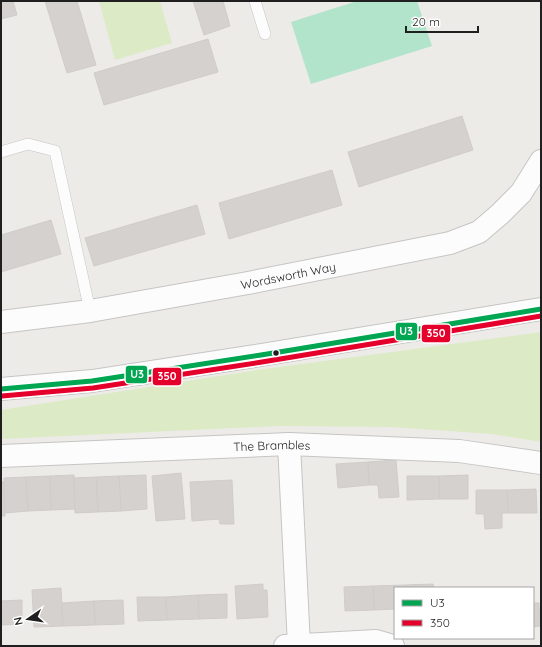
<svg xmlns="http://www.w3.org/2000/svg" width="542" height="647" font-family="Quicksand,sans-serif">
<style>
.grass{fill:#dceac6}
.pitch{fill:#b2e4cc}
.building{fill:#d4d1ce;stroke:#d0ccc9}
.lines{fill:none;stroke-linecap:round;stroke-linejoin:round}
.service-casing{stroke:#c6c5c4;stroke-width:12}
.minor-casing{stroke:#c6c5c4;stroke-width:24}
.tertiary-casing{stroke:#c6c5c4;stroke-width:24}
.service{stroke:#fcfcfc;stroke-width:11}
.minor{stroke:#fcfcfc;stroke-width:22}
.tertiary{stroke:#fcfcfc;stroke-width:22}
.bus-1-casing{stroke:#fff;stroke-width:8}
.bus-2-casing{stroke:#fff;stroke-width:8}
.bus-1{stroke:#00a651;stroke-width:5}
.bus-2{stroke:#e4002b;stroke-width:5}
.bus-dot{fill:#1f1f1f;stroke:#fff;stroke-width:1.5}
.labels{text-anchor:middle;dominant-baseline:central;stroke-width:3;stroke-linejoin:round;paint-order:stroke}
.street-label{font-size:12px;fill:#1f1f1f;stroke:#fff}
.line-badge{stroke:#fff;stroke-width:1.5}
.badge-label{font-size:11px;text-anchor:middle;font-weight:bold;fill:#fff}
</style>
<rect width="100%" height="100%" fill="#edebe8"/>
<g class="grass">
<polygon points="99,1 160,1 172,43 115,60"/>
<polygon points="541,332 541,442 492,434 390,427 280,426 1,439 1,410 257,370"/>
</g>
<polygon class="pitch" points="357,1 417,1 432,46 311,84 291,22"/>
<g class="building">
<polygon points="1,1 13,1 17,15 1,19"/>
<polygon points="45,1 77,1 96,65 67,73"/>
<polygon points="193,1 223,1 230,26 204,35"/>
<polygon points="208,39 218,72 104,105 94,73"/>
<polygon points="462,116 473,150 359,187 348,152"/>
<polygon points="332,170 342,205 229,239 219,203"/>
<polygon points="197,205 205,234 94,266 85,238"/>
<polygon points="51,220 61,254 1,272 1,235"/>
<polygon points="396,460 399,497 379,498 378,485 369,485 368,462"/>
<polygon points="368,462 369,485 338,488 336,464"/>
<polygon points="181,473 185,519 156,521 152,476"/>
<polygon points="74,475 75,509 51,510 50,476"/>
<polygon points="146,475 147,509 121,511 119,476"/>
<polygon points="468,475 468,499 439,499 439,476"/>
<polygon points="50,476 51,510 28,511 26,477"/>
<polygon points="119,476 121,511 98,512 96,477"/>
<polygon points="407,476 439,476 439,499 407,500"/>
<polygon points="26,477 28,511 4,513 4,478"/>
<polygon points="96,477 98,512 75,513 74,478"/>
<polygon points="232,480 234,524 220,524 219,519 192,521 190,482"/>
<polygon points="1,482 4,482 5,516 1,516"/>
<polygon points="536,489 537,513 508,513 507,490"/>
<polygon points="476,490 507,490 508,513 502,513 502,528 485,529 484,514 476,514"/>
<polygon points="263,584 263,590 267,590 268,617 237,619 235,586"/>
<polygon points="433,584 434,588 405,588 405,585"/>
<polygon points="405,585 405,588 395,588 395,609 374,610 373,586"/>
<polygon points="373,586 374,610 345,611 344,587"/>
<polygon points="61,588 63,626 34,627 32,590"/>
<polygon points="227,594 227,618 199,619 198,595"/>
<polygon points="198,595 199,619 167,620 166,597"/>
<polygon points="137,597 166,597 167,620 138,621"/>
<polygon points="22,600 22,624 1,625 1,601"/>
<polygon points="123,600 124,624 95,625 94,601"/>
<polygon points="94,601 95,625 63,626 62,603"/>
<polygon points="533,603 539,603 540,626 533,627"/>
</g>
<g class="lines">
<g class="service-casing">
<g id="service">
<polyline points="255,1 265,34"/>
<polyline points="1,152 28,144 55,151 90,311"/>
</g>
</g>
<g class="minor-casing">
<g id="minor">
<path id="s1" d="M1 322 90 311 248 283 450 243 479 232 500 214 521 193 541 161"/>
<polyline points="289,444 299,645"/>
<path id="s2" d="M1 456 289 444 459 451 541 463"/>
<polyline points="285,646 376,641 393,646"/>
</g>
</g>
<g class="tertiary-casing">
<polyline id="tertiary" points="1,389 92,381 261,355 541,309"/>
</g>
<use href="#service" class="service"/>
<use href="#minor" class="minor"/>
<use href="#tertiary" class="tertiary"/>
<g class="bus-1-casing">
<polyline id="bus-1" points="1,389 92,381 261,355 541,309"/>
</g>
<g class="bus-2-casing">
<polyline id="bus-2" points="2,396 93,388 262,362 541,316"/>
</g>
<use href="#bus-1" class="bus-1"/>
<use href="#bus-2" class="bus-2"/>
</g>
<circle class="bus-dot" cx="276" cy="353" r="3.5"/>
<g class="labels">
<g class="street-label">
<text stroke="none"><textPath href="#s1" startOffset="291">Wordsworth Way</textPath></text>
<text stroke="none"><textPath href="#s2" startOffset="271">The Brambles</textPath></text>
</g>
</g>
<g class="line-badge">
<rect x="395" y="322" width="23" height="19" rx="4" fill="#00a651"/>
<rect x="421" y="324" width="30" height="19" rx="4" fill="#e4002b"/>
<rect x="125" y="365" width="23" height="19" rx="4" fill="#00a651"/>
<rect x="152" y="367" width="30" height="19" rx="4" fill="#e4002b"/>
</g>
<g class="badge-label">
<text x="406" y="335">U3</text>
<text x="436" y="337">350</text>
<text x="137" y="378">U3</text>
<text x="167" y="380">350</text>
</g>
<rect width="542" height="647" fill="none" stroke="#1f1f1f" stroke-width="4"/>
<rect x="394" y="587" width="140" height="52" fill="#ffffff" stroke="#a5a5a5"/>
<rect x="402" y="600" width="20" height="6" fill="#00a651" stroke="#a5a5a5"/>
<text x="430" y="607" font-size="12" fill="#1f1f1f">U3</text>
<rect x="402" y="620" width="20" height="6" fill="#e4002b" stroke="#a5a5a5"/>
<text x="430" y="627" font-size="12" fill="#1f1f1f">350</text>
<g transform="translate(28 619) rotate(257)" stroke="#ffffff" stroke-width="3" paint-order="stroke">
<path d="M0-3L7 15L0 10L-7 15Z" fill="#1f1f1f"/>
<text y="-6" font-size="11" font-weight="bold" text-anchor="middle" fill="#1f1f1f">N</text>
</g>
<path d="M406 26v6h72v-6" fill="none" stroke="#1f1f1f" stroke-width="2"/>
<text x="412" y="26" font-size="12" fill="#1f1f1f" stroke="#ffffff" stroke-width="3" paint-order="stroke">20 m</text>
</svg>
